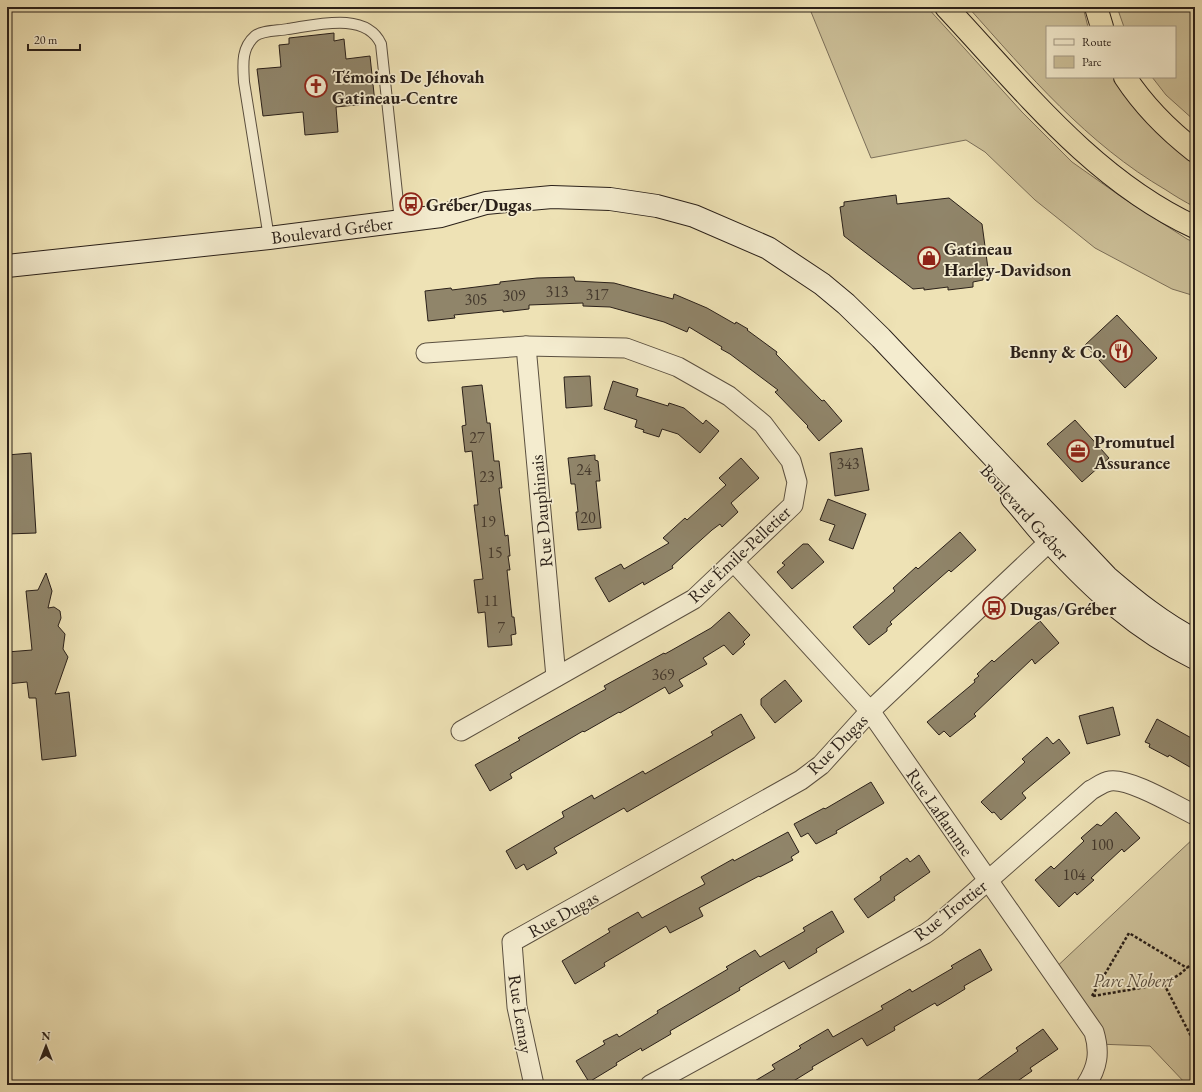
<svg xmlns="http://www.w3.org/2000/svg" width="1202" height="1092" font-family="'EB Garamond',serif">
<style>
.green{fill:#cdc19a;stroke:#7c705a}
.building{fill:#90856a;stroke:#2a2019}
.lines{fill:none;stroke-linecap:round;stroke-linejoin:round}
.lane-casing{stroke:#5b5040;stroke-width:12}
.street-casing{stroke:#5b5040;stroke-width:21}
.secondary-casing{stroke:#2a2019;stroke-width:24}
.highway-casing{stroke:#2a2019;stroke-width:24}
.path{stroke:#2a2019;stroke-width:2.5;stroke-dasharray:3 2;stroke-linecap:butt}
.lane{stroke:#f4eccf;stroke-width:10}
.street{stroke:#f4eccf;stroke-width:19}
.secondary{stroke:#f4eccf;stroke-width:22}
.highway{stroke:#eee2b5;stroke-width:22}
.labels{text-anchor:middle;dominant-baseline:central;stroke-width:3.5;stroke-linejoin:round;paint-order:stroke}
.number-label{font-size:16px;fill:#44392d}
.poi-label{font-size:18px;font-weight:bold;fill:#2a2019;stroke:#f4eccf;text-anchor:start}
.street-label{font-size:18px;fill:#2a2019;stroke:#f4eccf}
.park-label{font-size:18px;font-style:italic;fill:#5b5040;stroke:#f4eccf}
</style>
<rect width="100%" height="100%" fill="#eee2b5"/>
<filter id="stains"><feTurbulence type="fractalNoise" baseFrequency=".005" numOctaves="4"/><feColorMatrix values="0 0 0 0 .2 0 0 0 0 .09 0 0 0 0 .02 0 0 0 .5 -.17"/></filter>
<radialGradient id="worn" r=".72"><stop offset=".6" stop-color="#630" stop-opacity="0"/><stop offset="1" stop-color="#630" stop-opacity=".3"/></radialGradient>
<g class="green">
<polygon points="809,7 927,7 1022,112 1072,162 1123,198 1187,239 1195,243 1195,296 1172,289 1095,248 1035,200 985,152 966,140 871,158"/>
<path d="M968 7H1083L1088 27H1047V77H1115L1195 160V207C1185 202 1175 196 1166 190 1087 144 1028 74 968 7Z"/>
<polygon points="1117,7 1195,7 1195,121 1166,95 1152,77 1175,77 1175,27 1124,27"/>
<polygon points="1195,837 1195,1085 1187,1085 1150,1046 1097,1044 1051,972"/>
</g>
<g class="building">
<polygon points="334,33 334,41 344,39 346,59 370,56 375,103 336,107 338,132 305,135 303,112 263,116 257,69 281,67 279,45 289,44 289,38"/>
<polygon points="896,195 897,204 949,198 982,224 989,276 983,276 983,280 973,282 973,287 948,290 948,287 924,290 924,288 913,289 844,236 840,207 844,206 844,202"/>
<polygon points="574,277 575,281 614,283 673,299 674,294 707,308 735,324 736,322 748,329 747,330 777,352 776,354 822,401 824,400 842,421 819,441 807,427 808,426 775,392 778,390 730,354 721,349 722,347 689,327 687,332 664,322 610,307 583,306 583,303 529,305 529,309 503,312 503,310 454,315 455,318 428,321 425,291 451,288 452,290 500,284 500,282 537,278"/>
<polygon points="1117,315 1157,358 1125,388 1085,345"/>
<polygon points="590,376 592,406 566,408 564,377"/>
<polygon points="613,381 638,389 636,396 668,406 669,403 684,408 703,424 706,420 719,431 700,453 678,434 662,429 659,437 643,432 644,430 635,427 637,420 604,409"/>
<polygon points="482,385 487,423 490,423 494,461 499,461 502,488 499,488 505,536 508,535 510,556 508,556 510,570 507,570 512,617 514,617 516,634 511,635 512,645 488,647 485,612 478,613 474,580 483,579 474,505 478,505 472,451 465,452 462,426 466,425 462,387"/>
<polygon points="1075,420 1109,458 1082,482 1047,444"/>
<polygon points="862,448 869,490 835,496 830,453"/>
<polygon points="31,453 36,533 7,534 7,455"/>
<polygon points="595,455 595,460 598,461 600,481 596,481 601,528 578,530 576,512 578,512 575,484 571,484 568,458"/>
<polygon points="741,458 759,478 731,503 738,512 722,527 720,524 712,530 672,566 673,568 644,585 643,582 609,602 595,578 621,564 624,569 669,543 663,538 685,518 687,520 726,485 719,478"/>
<polygon points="828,499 866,514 853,549 829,540 835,525 820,520"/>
<polygon points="960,532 976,550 951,572 949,570 890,622 892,624 887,628 887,631 869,645 853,627 895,591 893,588 916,567 918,569"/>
<polygon points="803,544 808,544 824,562 792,589 777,572 785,565 782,563"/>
<polygon points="46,573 52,591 48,608 54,607 60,611 61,618 58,626 65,634 63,649 68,657 55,694 69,692 76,756 42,760 36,698 29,698 27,682 7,684 7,652 32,650 26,591 38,590"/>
<polygon points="729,612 750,635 743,642 745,644 733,655 724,645 703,658 707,664 679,680 683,686 669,694 665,687 620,713 619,712 584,732 583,731 510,774 512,778 490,791 475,765 520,740 518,738 606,689 604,686 664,653 665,654 711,628"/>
<polygon points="1040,621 1059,643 1035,664 1032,659 974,714 976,716 950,737 944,731 939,735 927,722 975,682 974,680 979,676 977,674 992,660 994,662"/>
<polygon points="785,680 802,701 775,723 761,705 761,699"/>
<polygon points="1113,707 1120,735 1087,744 1079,716"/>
<polygon points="741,714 755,738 627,812 624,808 554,848 557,853 527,870 524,864 516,869 506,851 564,817 562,812 592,795 594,799 643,771 645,774 713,735 711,732"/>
<polygon points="1157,719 1195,740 1195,770 1169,755 1168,757 1149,747 1150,744 1145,742"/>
<polygon points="1047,737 1053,744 1059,739 1070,753 1022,793 1026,798 1001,820 994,812 992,813 981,802 1025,762 1022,759"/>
<polygon points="871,782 884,803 836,831 837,833 816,844 808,833 801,837 794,824 824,808 825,809"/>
<polygon points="1116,812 1140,838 1124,852 1122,849 1091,878 1094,880 1077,895 1075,892 1059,907 1035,880 1051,866 1054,869 1084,841 1081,838 1097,824 1101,826"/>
<polygon points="788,832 799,852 791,857 793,860 760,877 759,876 699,908 703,916 670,933 666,926 604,963 605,966 575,984 562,961 610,932 608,929 638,912 642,918 675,900 705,884 701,877 733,859 734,861"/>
<polygon points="919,855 930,872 894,897 895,900 868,918 854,899 881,880 880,877 907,858 910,862"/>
<polygon points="832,911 844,932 816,949 817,952 789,969 784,961 739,988 740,990 670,1031 671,1034 642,1051 641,1048 616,1063 617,1065 589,1082 576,1061 605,1044 603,1041 617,1034 619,1037 658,1013 657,1011 728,969 726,967 755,950 760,957 805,931 803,928"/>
<polygon points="980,949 992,970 964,986 965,989 952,997 937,1006 935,1003 894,1027 895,1030 867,1046 862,1038 812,1067 813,1069 787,1085 748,1085 775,1069 772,1065 801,1048 799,1046 828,1029 833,1037 883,1009 881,1006 895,998 910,989 912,992 953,968 951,966"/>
<polygon points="1043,1029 1058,1049 1030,1068 1032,1071 1012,1085 971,1085 1018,1051 1016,1048"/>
</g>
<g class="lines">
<g class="lane-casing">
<path id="lane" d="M269 238 244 82C243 65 241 48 255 36 263 30 279 31 288 29 316 25 366 11 381 44L400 221"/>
</g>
<g class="street-casing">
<g id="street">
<polyline points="526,346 556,677"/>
<polyline points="426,353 526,346 626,348 678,367 729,396 763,424 791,461 797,482 793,505 694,599 461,731"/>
<path d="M734 562 870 711 1094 1032C1100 1052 1098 1067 1086 1085"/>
<polyline points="534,1085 517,1007 512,942 801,780 821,765 870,711 1049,542 1060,533"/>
<path d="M650 1085 925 934 935 927 1091 790C1097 787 1103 782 1110 781 1130 778 1176 806 1195 815"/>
</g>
</g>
<g class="secondary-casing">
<g id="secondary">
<path d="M7 266 269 238 441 216 486 203 552 197 610 199 657 206 694 216 768 248 822 284 846 304 881 338 1107 577C1135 601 1162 623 1195 640"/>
<path d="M1012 498C1025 512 1036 528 1050 542 1093 589 1137 630 1195 658"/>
</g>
</g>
<g class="highway-casing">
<g id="highway">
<path d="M946 7C1021 87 1093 180 1195 227"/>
<polyline points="1096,7 1102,27"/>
<path d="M1125 77C1144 106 1168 130 1195 151"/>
</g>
</g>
<g class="path">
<polyline points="1164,984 1195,1044"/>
<polyline points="1092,996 1129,933 1187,968"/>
<polyline points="1093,996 1164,984 1180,974 1195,961"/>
</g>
<use href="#lane" class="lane"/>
<use href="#street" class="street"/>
<use href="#secondary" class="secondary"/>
<use href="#highway" class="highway"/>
</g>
<defs>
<g id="church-ring" transform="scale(1.15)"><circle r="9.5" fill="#f4eccf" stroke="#8f2418" stroke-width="1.5"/><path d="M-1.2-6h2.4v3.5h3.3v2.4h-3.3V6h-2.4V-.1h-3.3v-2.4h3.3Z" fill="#8f2418"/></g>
<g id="bus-ring" transform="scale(1.15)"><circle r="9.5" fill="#f4eccf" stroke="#8f2418" stroke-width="1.5"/><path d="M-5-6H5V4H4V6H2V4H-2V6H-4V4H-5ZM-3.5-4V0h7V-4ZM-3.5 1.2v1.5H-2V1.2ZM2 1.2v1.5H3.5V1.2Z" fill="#8f2418"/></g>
<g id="shop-ring" transform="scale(1.15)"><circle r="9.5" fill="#f4eccf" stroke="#8f2418" stroke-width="1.5"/><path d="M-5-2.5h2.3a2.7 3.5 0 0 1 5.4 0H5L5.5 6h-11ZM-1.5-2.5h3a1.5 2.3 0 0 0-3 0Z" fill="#8f2418"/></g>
<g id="restaurant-ring" transform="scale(1.15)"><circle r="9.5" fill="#f4eccf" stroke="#8f2418" stroke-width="1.5"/><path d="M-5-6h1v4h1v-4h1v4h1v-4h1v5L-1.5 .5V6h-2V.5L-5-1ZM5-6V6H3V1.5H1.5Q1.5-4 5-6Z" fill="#8f2418"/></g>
<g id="office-ring" transform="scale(1.15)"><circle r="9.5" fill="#f4eccf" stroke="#8f2418" stroke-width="1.5"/><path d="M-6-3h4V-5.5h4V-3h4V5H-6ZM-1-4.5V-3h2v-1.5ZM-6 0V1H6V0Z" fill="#8f2418"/></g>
</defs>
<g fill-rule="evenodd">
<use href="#church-ring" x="316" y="86"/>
<use href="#bus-ring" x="411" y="204"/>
<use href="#shop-ring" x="929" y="258"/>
<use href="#restaurant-ring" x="1121" y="351"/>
<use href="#office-ring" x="1078" y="451"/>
<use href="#bus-ring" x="994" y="608"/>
</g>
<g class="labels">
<g class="number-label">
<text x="557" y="291">313</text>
<text x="597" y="294">317</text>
<text x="514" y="295">309</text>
<text x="476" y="299">305</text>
<text x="477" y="437">27</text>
<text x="848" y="463">343</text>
<text x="584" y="469">24</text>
<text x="487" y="476">23</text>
<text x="588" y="517">20</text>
<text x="488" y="521">19</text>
<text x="495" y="552">15</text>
<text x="491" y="600">11</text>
<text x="501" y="627">7</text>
<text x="663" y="674">369</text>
<text x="1102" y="844">100</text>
<text x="1074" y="874">104</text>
</g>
<g class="poi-label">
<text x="332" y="76">Témoins De Jéhovah<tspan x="332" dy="21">Gatineau-Centre</tspan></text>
<text x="426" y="204">Gréber/Dugas</text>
<text x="944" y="248">Gatineau<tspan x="944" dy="21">Harley-Davidson</tspan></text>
<text x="1106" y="351" text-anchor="end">Benny &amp; Co.</text>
<text x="1094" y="441">Promutuel<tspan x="1094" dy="21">Assurance</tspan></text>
<text x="1010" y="608">Dugas/Gréber</text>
</g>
<g class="street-label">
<text transform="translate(332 230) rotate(-7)">Boulevard Gréber</text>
<text transform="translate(541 511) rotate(-95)">Rue Dauphinais</text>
<text transform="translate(1025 512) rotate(48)">Boulevard Gréber</text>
<text transform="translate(739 554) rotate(-43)">Rue Émile-Pelletier</text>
<text transform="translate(837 744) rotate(-45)">Rue Dugas</text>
<text transform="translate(940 812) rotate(55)">Rue Laflamme</text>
<text transform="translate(950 910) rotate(-38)">Rue Trottier</text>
<text transform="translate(563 914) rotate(-29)">Rue Dugas</text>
<text transform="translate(521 1014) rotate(81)">Rue Lemay</text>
</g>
<g class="park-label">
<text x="1133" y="980">Parc Nobert</text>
</g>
</g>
<rect width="1202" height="1092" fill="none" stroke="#eee2b5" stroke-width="24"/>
<rect x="8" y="8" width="1186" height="1076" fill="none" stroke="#2a2019" stroke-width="2"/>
<rect x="12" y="12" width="1178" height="1068" fill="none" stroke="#2a2019"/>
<rect x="1046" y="26" width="130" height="52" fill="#f4eccf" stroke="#a39a86"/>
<rect x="1054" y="39" width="20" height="6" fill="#f4eccf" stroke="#a39a86"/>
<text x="1082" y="46" font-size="12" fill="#2a2019">Route</text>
<rect x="1054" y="56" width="20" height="12" fill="#cdc19a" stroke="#a39a86"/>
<text x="1082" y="66" font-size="12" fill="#2a2019">Parc</text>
<g transform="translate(46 1046)" stroke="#f4eccf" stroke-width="3" paint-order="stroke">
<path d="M0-3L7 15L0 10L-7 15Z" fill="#2a2019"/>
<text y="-6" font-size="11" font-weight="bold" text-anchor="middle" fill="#2a2019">N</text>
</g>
<path d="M28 44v6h52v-6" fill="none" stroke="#2a2019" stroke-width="2"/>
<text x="34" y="44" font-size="12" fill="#2a2019" stroke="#f4eccf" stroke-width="3" paint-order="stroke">20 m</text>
<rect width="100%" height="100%" filter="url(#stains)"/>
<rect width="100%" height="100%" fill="url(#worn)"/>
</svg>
